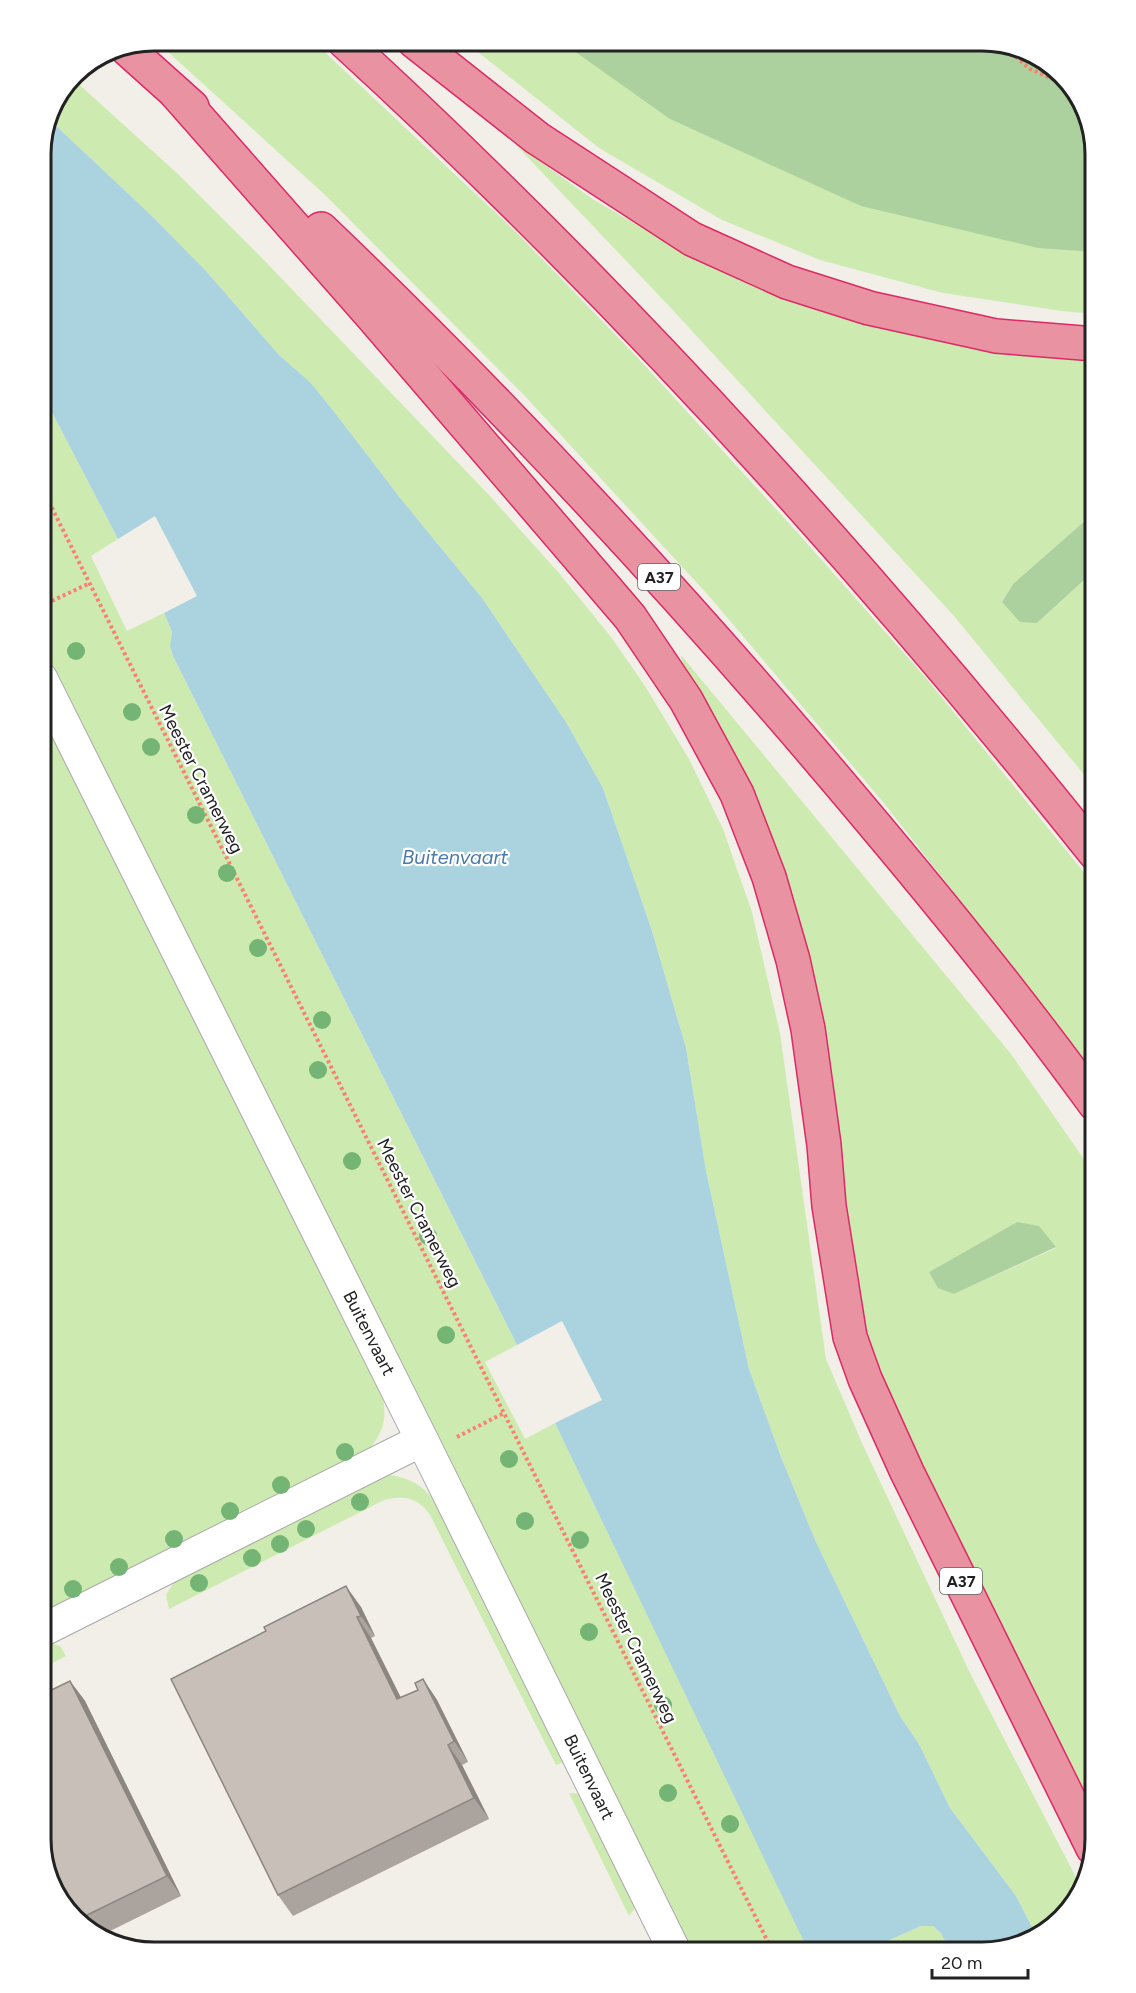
<svg xmlns="http://www.w3.org/2000/svg" width="1136" height="1993" font-family="Figtree,sans-serif">
<style>
.grass{fill:#cdebb0;fill-rule:evenodd}
.forest{fill:#add19e}
.water{fill:#aad3df}
.lines{fill:none;stroke-linecap:round;stroke-linejoin:round}
.street-casing{stroke:#a9a9a9;stroke-width:34}
.highway-casing{stroke:#dc2a67;stroke-width:36}
.path{stroke:#fa8072;stroke-width:4;stroke-dasharray:3 3;stroke-linecap:butt}
.street{stroke:#fff;stroke-width:32}
.highway{stroke:#e892a2;stroke-width:33}
.tree{fill:#74b475}
.wall{fill:#aba49e}
.shaded-wall{fill:#8b8681}
.building{fill:#c7bfb8;stroke:#8b8681;stroke-width:1.5}
.labels{text-anchor:middle;dominant-baseline:central;stroke-width:4.5;stroke-linejoin:round;paint-order:stroke}
.shield{fill:#fff;stroke:#646464;stroke-width:1.5}
.shield-label{font-size:16px;font-weight:bold;fill:#222}
.street-label{font-size:18px;fill:#222;stroke:#fff}
.water-label{font-size:20px;font-style:italic;fill:#4a7aab;stroke:#fff}
.rim{fill:none;stroke:#222;stroke-width:3}
</style>
<rect width="100%" height="100%" fill="#f2efe9"/>
<g class="grass">
<polygon points="156,41 313,41 515,231 638,358 796,531 926,678 1095,886 1095,1073 883,802 709,596 523,394 324,194"/>
<polygon points="464,41 989,41 1045,60 1084,104 1095,154 1095,314 1062,311 943,293 820,260 722,220 599,148"/>
<polygon points="72,78 178,174 261,257 488,494 559,573 611,637 645,686 689,759 723,829 752,912 780,1033 826,1359 862,1443 970,1673 1081,1887 1076,1902 1037,1937 1016,1896 950,1808 919,1744 900,1716 816,1542 781,1457 749,1369 706,1171 686,1048 652,931 603,788 566,722 482,598 401,499 332,409 310,382 279,355 206,271 152,216 52,122"/>
<polygon points="515,144 594,200 690,255 789,298 876,327 947,339 1095,357 1095,512 1013,584 1002,602 1037,623 1095,570 1095,788 954,616 669,306"/>
<polygon points="41,391 118,539 91,556 127,631 164,613 172,632 170,646 173,656 517,1345 485,1362 525,1439 555,1423 811,1952 692,1952 41,646"/>
<path d="M681 655 1011 1054 1095 1175V1828L902 1435 867 1343 838 1156 822 1026 790 887 739 773 684 675ZM1017 1222 1056 1248 954 1294 929 1272Z"/>
<path d="M41 711 383 1396C386 1419 385 1430 370 1448L41 1615Z"/>
<path d="M389 1475C410 1478 423 1485 435 1502L566 1761 556 1765 430 1515C419 1498 403 1494 384 1500L169 1609 166 1595 176 1579 377 1479Z"/>
<polygon points="51,1643 60,1646 66,1656 41,1669 41,1648"/>
<polygon points="569,1793 581,1794 636,1904 635,1908 629,1916"/>
<polygon points="921,1926 933,1926 941,1933 950,1952 864,1952"/>
</g>
<g class="forest">
<polygon points="560,41 989,41 1045,60 1084,104 1095,154 1095,252 1038,248 861,206 670,119"/>
<polygon points="1095,512 1095,570 1037,623 1020,622 1002,602 1013,584"/>
<polygon points="1017,1222 1039,1226 1056,1247 954,1294 938,1288 929,1272"/>
</g>
<polygon class="water" points="52,122 152,216 206,271 279,355 310,382 332,409 401,499 482,598 566,722 603,788 652,931 686,1048 706,1171 749,1369 781,1457 816,1542 900,1716 919,1744 950,1808 1016,1896 1037,1937 1032,1941 982,1952 950,1952 941,1933 933,1926 921,1926 863,1952 811,1952 808,1950 555,1423 602,1400 562,1321 517,1345 173,656 170,646 172,632 164,613 197,596 155,516 118,539 41,391 41,147"/>
<g class="lines">
<g class="street-casing">
<g id="street">
<polyline points="41,678 422,1440 675,1952"/>
<polyline points="41,1631 422,1440"/>
</g>
</g>
<g class="highway-casing">
<g id="highway">
<path d="M344 41C616 290 865 565 1095 853"/>
<polyline points="414,41 537,138 692,239 787,282 869,308 996,336 1095,344"/>
<polyline points="124,46 192,107"/>
<polyline points="176,93 373,317 630,617 686,700 737,794 769,877 793,960 808,1029 824,1145 829,1206 850,1337 865,1379 907,1472 1093,1848"/>
<path d="M321 229C494 394 657 570 812 751 910 866 1007 983 1095 1104"/>
</g>
</g>
<g class="path">
<polyline points="1002,45 1030,69 1067,85"/>
<polyline points="41,486 773,1952"/>
<polyline points="41,606 88,584"/>
<polyline points="457,1437 504,1413"/>
</g>
<use href="#street" class="street"/>
<use href="#highway" class="highway"/>
</g>
<g class="tree">
<circle cx="76" cy="651" r="9"/>
<circle cx="132" cy="712" r="9"/>
<circle cx="151" cy="747" r="9"/>
<circle cx="196" cy="815" r="9"/>
<circle cx="227" cy="873" r="9"/>
<circle cx="258" cy="948" r="9"/>
<circle cx="322" cy="1020" r="9"/>
<circle cx="318" cy="1070" r="9"/>
<circle cx="352" cy="1161" r="9"/>
<circle cx="428" cy="1236" r="9"/>
<circle cx="446" cy="1335" r="9"/>
<circle cx="345" cy="1452" r="9"/>
<circle cx="509" cy="1459" r="9"/>
<circle cx="281" cy="1485" r="9"/>
<circle cx="360" cy="1502" r="9"/>
<circle cx="230" cy="1511" r="9"/>
<circle cx="525" cy="1521" r="9"/>
<circle cx="306" cy="1529" r="9"/>
<circle cx="174" cy="1539" r="9"/>
<circle cx="580" cy="1540" r="9"/>
<circle cx="280" cy="1544" r="9"/>
<circle cx="252" cy="1558" r="9"/>
<circle cx="119" cy="1567" r="9"/>
<circle cx="199" cy="1583" r="9"/>
<circle cx="73" cy="1589" r="9"/>
<circle cx="589" cy="1632" r="9"/>
<circle cx="663" cy="1705" r="9"/>
<circle cx="668" cy="1793" r="9"/>
<circle cx="730" cy="1824" r="9"/>
</g>
<g class="wall">
<polygon points="361,1607 375,1636 371,1638 401,1698 418,1690 423,1679 437,1700 468,1762 462,1765 489,1819 293,1916 278,1895 266,1631"/>
<polygon points="70,1681 85,1701 181,1896 100,1936 91,1933 52,1889"/>
</g>
<g class="shaded-wall">
<polygon points="346,1586 361,1607 375,1636 361,1616"/>
<polygon points="357,1617 371,1638 412,1720 397,1699"/>
<polygon points="423,1679 437,1700 468,1762 454,1741"/>
<polygon points="70,1681 85,1701 181,1896 167,1876"/>
<polygon points="448,1745 462,1765 489,1819 474,1798"/>
</g>
<g class="building">
<polygon points="346,1586 361,1616 357,1617 397,1699 418,1690 415,1683 423,1679 454,1741 448,1745 474,1798 278,1895 171,1679 266,1631 264,1627"/>
<polygon points="70,1681 167,1876 79,1919 52,1889 40,1839 41,1695"/>
<polygon points="413,1949 415,1952 406,1952"/>
</g>
<g class="labels">
<g class="shield">
<rect x="638" y="564" width="42" height="26" rx="4.5"/>
<rect x="940" y="1568" width="42" height="26" rx="4.5"/>
</g>
<g class="shield-label">
<text x="659" y="577">A37</text>
<text x="961" y="1581">A37</text>
</g>
<g class="street-label">
<text transform="translate(201 779) rotate(63)">Meester Cramerweg</text>
<text transform="translate(419 1213) rotate(63)">Meester Cramerweg</text>
<text transform="translate(369 1333) rotate(63)">Buitenvaart</text>
<text transform="translate(636 1648) rotate(64)">Meester Cramerweg</text>
<text transform="translate(589 1777) rotate(64)">Buitenvaart</text>
</g>
<g class="water-label">
<text x="455" y="857">Buitenvaart</text>
</g>
</g>
<path d="M0 0H1136V1993H0ZM154 51H982A103 103 0 0 1 1085 154V1839A103 103 0 0 1 982 1942H154A103 103 0 0 1 51 1839V154A103 103 0 0 1 154 51Z" fill="#fff" fill-rule="evenodd"/>
<path class="rim" d="M154 51H982A103 103 0 0 1 1085 154V1839A103 103 0 0 1 982 1942H154A103 103 0 0 1 51 1839V154A103 103 0 0 1 154 51Z"/>
<path d="M932 1969v9h96v-9" fill="none" stroke="#222222" stroke-width="3"/>
<text x="941" y="1969" font-size="18" fill="#222222" stroke="#ffffff" stroke-width="4.5" paint-order="stroke">20 m</text>
</svg>
